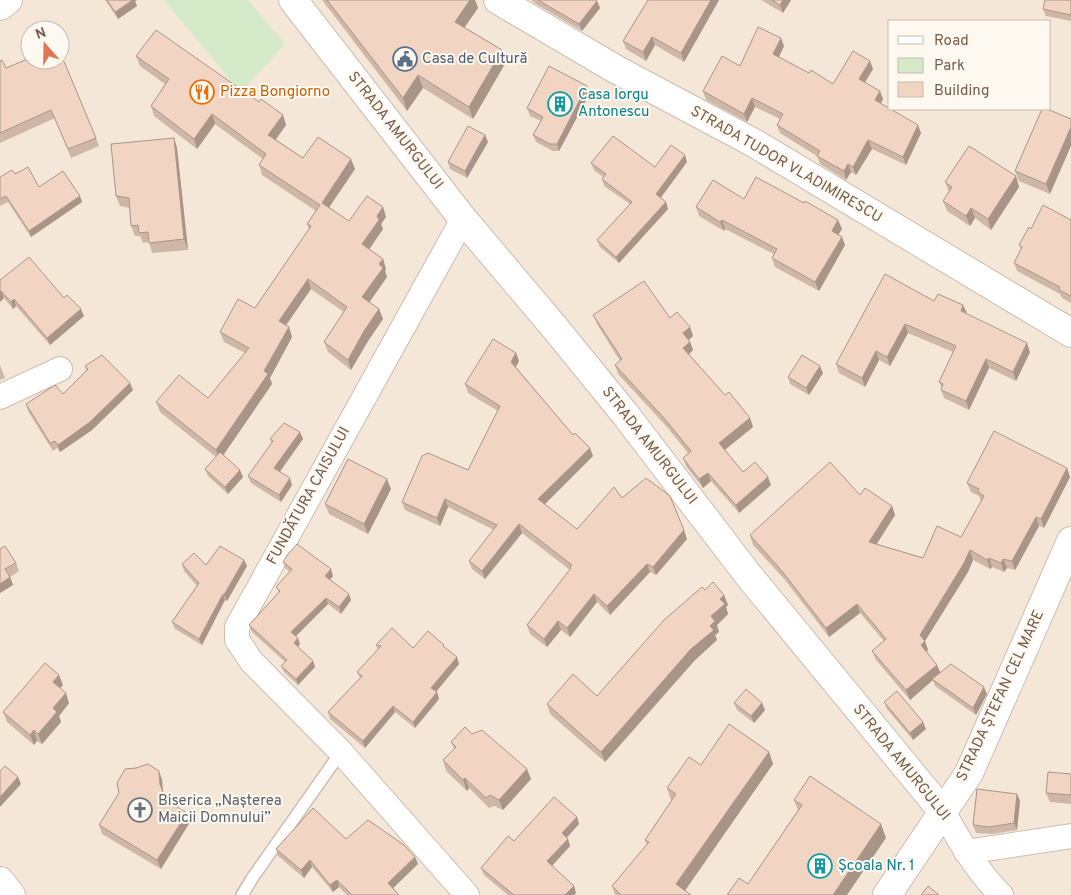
<svg xmlns="http://www.w3.org/2000/svg" width="1071" height="895" font-family="Overpass,sans-serif">
<style>
.residential{fill:#f4e7d8;fill-rule:evenodd}
.green{fill:#d5eac8}
.lines{fill:none;stroke-linecap:round;stroke-linejoin:round}
.service-casing{stroke:#cebdaf;stroke-width:14}
.minor-casing{stroke:#cebdaf;stroke-width:26}
.tertiary-casing{stroke:#cebdaf;stroke-width:30}
.service{stroke:#fff;stroke-width:11}
.minor{stroke:#fff;stroke-width:24}
.tertiary{stroke:#fff;stroke-width:28}
.wall{fill:#cfb7a7}
.shaded-wall{fill:#a99588}
.building{fill:#f1d5c2;stroke:#a99588}
.labels{text-anchor:middle;dominant-baseline:central;stroke-width:4;stroke-linejoin:round;paint-order:stroke}
.service-label{font-size:15px;fill:#4e5e75;stroke:#fef9f0;text-anchor:start}
.food-label{font-size:15px;fill:#c56008;stroke:#fef9f0;text-anchor:start}
.culture-label{font-size:15px;fill:#0d838f;stroke:#fef9f0;text-anchor:start}
.street-label{font-size:15px;fill:#775d4d;stroke:#fef9f0}
.worship-label{font-size:15px;fill:#5b616d;stroke:#fef9f0;text-anchor:start}
</style>
<rect width="100%" height="100%" fill="#fcf5ea"/>
<path class="residential" d="M0 0H1071V895H0ZM890 21H1050V109H890ZM30 30H60V60H30Z"/>
<polygon class="green" points="164,0 248,0 285,44 241,93"/>
<g class="lines">
<g class="service-casing">
<polyline id="service" points="242,895 253,877 341,752"/>
</g>
<g class="minor-casing">
<g id="minor">
<polyline points="463,219 237,627 237,640 252,662 341,752 467,895"/>
<polyline points="0,397 60,369"/>
<path d="M944 813C960 842 977 871 1001 895"/>
<polyline points="966,852 1071,836"/>
</g>
</g>
<g class="tertiary-casing">
<g id="tertiary">
<polyline points="293,0 463,219 555,328 625,414 749,576 944,813"/>
<polyline points="498,0 617,70 754,143 1071,333"/>
<polyline points="0,6 8,0"/>
<polyline points="0,881 11,895"/>
<polyline points="887,895 969,773 1071,541"/>
</g>
</g>
<use href="#service" class="service"/>
<use href="#minor" class="minor"/>
<use href="#tertiary" class="tertiary"/>
</g>
<g class="wall">
<polygon points="105,0 137,0 135,1 137,6 118,19"/>
<polygon points="322,0 475,0 478,8 464,27 502,50 506,62 473,119 423,88 407,111"/>
<polygon points="531,0 596,0 597,1 600,8 582,31 536,4"/>
<polygon points="648,0 719,0 684,62 655,45 646,61 626,49 623,41"/>
<polygon points="761,0 791,0 783,13"/>
<polygon points="1071,0 1071,21 1046,16 1043,9"/>
<polygon points="784,46 779,57 809,73 833,84 870,61 873,69 865,82 883,99 881,103 921,133 906,165 872,149 856,175 851,172 846,180 820,164 817,156 780,133 777,125 780,119 755,107 747,122 706,100 703,91 740,66"/>
<polygon points="136,56 259,102 283,115 286,125 275,139 303,158 355,169 329,207 349,221 383,207 386,217 381,224 383,229 369,249 383,259 386,269 385,271 387,277 369,302 379,309 383,319 368,341 351,370 328,352 324,342 344,312 311,289 286,325 289,327 292,337 270,378 272,384 223,455 243,477 228,494 208,476 205,469 216,457 160,412 156,402 208,398 245,353 224,342 220,332 255,308 309,229 307,224 316,211 262,175 259,165 263,159 215,124 197,149 154,116 151,106 165,84 140,66"/>
<polygon points="0,61 6,68 96,138 99,146 71,158 55,118 0,143"/>
<polygon points="590,93 559,151 553,151 536,142 533,135 541,121 530,116 527,108"/>
<polygon points="1042,109 1050,194 1019,181 1015,171"/>
<polygon points="485,135 488,142 467,178 450,169 448,162"/>
<polygon points="174,138 177,148 188,250 152,253 149,242 143,243 140,236 135,236 131,226 130,208 120,206 116,196"/>
<polygon points="687,162 661,198 666,202 668,209 619,263 600,247 597,240 630,204 604,186 602,179 603,177 594,170 591,163 655,167"/>
<polygon points="15,174 39,187 82,202 31,237 8,202 0,206 0,177"/>
<polygon points="1016,176 1019,187 991,230 975,218 970,226 947,211 943,201 949,192 945,182"/>
<polygon points="744,199 804,203 838,220 842,229 838,234 842,237 845,245 819,291 775,267 772,258 774,254 725,229 724,231 699,216 696,207"/>
<polygon points="1071,220 1071,303 1062,298 1060,294 1017,271 1014,263 1021,249 1019,245 1031,229"/>
<polygon points="0,280 64,298 84,316 50,345 16,306 13,309 4,298 0,302"/>
<polygon points="934,301 967,314 1030,352 1016,381 989,368 969,410 944,398 941,390 942,388 939,382 953,352 908,333 890,366 879,360 865,387 839,373 836,364"/>
<polygon points="593,315 670,318 690,327 693,336 689,340 690,342 693,350 689,354 725,395 750,418 753,427 725,450 743,472 771,485 739,513 711,481 703,488 686,466 683,458 688,453 667,427 618,374 615,365 620,361 597,324"/>
<polygon points="516,353 519,361 516,367 573,435 593,456 545,504 577,529 622,498 687,539 656,575 650,572 610,615 597,602 570,637 561,630 547,647 530,634 527,625 570,570 522,533 485,579 472,569 469,561 494,530 448,507 440,526 405,510 402,502 468,470 498,411 468,393 465,384"/>
<polygon points="0,365 5,378 0,380"/>
<polygon points="85,366 133,390 92,430 60,452 57,448 53,451 28,411 26,404 63,394 86,371"/>
<polygon points="823,373 809,395 790,384 788,377"/>
<polygon points="270,439 303,439 280,472 292,485 281,502 251,483 248,476 272,443"/>
<polygon points="1067,468 1070,477 1044,528 1039,526 1015,570 1007,568 1004,572 992,567 990,569 973,560 968,572 925,641 928,650 926,652 940,673 987,694 976,715 935,686 933,680 910,700 876,660 872,651 884,641 860,613 829,637 785,580 753,545 750,535 860,495 892,506 895,515 877,544 923,558 961,537 981,501 979,496 971,492 967,483"/>
<polygon points="391,489 368,534 329,514 325,504"/>
<polygon points="0,549 16,563 19,571 10,577 13,585 0,593"/>
<polygon points="244,560 247,566 227,601 225,600 202,645 175,629 172,622 197,586 184,571 182,564 206,565"/>
<polygon points="283,562 333,576 330,579 351,600 341,614 328,604 296,636 300,644 298,647 313,661 315,667 298,685 284,672 281,666 285,662 252,632 249,625 279,593 276,587 290,572 285,568"/>
<polygon points="705,590 724,595 728,605 726,607 728,614 717,625 719,632 715,635 717,640 695,660 605,762 550,714 547,704 597,696"/>
<polygon points="376,645 413,648 445,648 459,664 436,692 439,699 415,728 395,712 365,748 330,719 328,712 360,678 357,672 378,650"/>
<polygon points="63,685 60,688 69,703 59,716 61,722 42,744 37,741 34,745 7,722 3,712"/>
<polygon points="884,702 926,729 913,740 887,709"/>
<polygon points="734,703 762,703 765,710 754,723 737,710"/>
<polygon points="472,734 531,779 503,810 494,806 489,808 469,788 467,791 446,771 443,760 454,749 451,742"/>
<polygon points="769,752 773,764 685,890 691,895 615,895 612,886 647,845 645,840 672,800 671,800 667,788 701,765"/>
<polygon points="159,771 162,780 163,793 166,800 190,822 161,869 102,834 99,825 119,793"/>
<polygon points="1071,774 1071,804 1050,802 1046,793"/>
<polygon points="1017,794 1020,801 1017,830 992,834 976,833 973,825"/>
<polygon points="794,800 886,838 748,884 798,810"/>
<polygon points="577,817 579,824 567,838 570,846 552,866 574,886 576,893 574,895 508,895 484,875 481,868"/>
<polygon points="346,839 415,857 418,864 393,888 399,895 347,895 339,887 333,892 312,867 304,878 278,856 276,849"/>
</g>
<g class="shaded-wall">
<polygon points="133,0 137,0 135,1 137,6 118,19 115,12"/>
<polygon points="470,0 475,0 478,8 460,34 455,22"/>
<polygon points="711,0 719,0 684,62 681,53"/>
<polygon points="783,0 791,0 783,13 780,5"/>
<polygon points="597,1 600,8 582,31 579,24"/>
<polygon points="652,37 655,45 646,61 643,52"/>
<polygon points="781,38 784,46 776,63 773,54"/>
<polygon points="502,50 506,62 473,119 469,107"/>
<polygon points="870,61 873,69 862,87 859,79"/>
<polygon points="418,75 423,88 407,111 403,98"/>
<polygon points="587,86 590,93 559,151 557,144"/>
<polygon points="880,91 883,99 878,108 875,100"/>
<polygon points="752,98 755,107 747,122 744,114"/>
<polygon points="212,114 215,124 197,149 194,139"/>
<polygon points="283,115 286,125 272,145 268,135"/>
<polygon points="918,125 921,133 906,165 903,157"/>
<polygon points="1071,127 1071,146 1050,194 1046,184"/>
<polygon points="485,135 488,142 467,178 465,171"/>
<polygon points="174,138 177,148 188,250 184,239"/>
<polygon points="868,140 872,149 856,175 853,167"/>
<polygon points="685,155 687,162 658,201 656,194"/>
<polygon points="351,159 355,169 326,212 322,203"/>
<polygon points="848,164 851,172 846,180 844,171"/>
<polygon points="1016,176 1019,187 991,230 988,219"/>
<polygon points="80,196 82,202 31,237 29,231"/>
<polygon points="666,202 668,209 619,263 616,257"/>
<polygon points="383,207 386,217 381,224 383,229 366,254 362,244 377,216"/>
<polygon points="971,208 975,218 970,226 966,216"/>
<polygon points="722,220 725,229 724,231 720,222"/>
<polygon points="838,220 842,229 835,240 832,231"/>
<polygon points="842,237 845,245 819,291 815,282"/>
<polygon points="383,259 386,269 385,271 387,277 366,307 362,297 379,264"/>
<polygon points="308,279 311,289 282,331 279,321"/>
<polygon points="1,291 4,298 0,302 0,292"/>
<polygon points="14,299 16,306 13,309 11,302"/>
<polygon points="963,305 967,313 961,311"/>
<polygon points="81,309 84,316 50,345 47,338"/>
<polygon points="379,309 383,319 368,341 351,370 348,360 364,331"/>
<polygon points="905,324 908,333 890,366 887,357"/>
<polygon points="289,327 292,337 270,378 272,384 220,460 216,450 264,371"/>
<polygon points="690,327 693,336 686,342 683,333"/>
<polygon points="690,342 693,350 686,357 683,348"/>
<polygon points="1027,343 1030,352 1016,381 1013,372"/>
<polygon points="876,351 879,360 865,387 862,378"/>
<polygon points="516,353 519,361 514,370 511,362"/>
<polygon points="986,359 989,368 969,410 966,401"/>
<polygon points="820,366 823,373 809,395 806,388"/>
<polygon points="130,383 133,390 92,430 60,452 58,445"/>
<polygon points="750,418 753,427 722,452 719,443"/>
<polygon points="300,432 303,439 277,475 274,468"/>
<polygon points="590,448 593,456 541,508 538,499"/>
<polygon points="1067,468 1070,477 1044,528 1041,519"/>
<polygon points="240,470 243,477 228,494 225,487"/>
<polygon points="708,473 711,481 703,488 699,479"/>
<polygon points="768,477 771,485 739,513 736,505"/>
<polygon points="290,478 292,485 281,502 279,495"/>
<polygon points="387,479 391,489 368,534 364,524"/>
<polygon points="445,499 448,507 440,526 437,518"/>
<polygon points="892,506 895,515 872,551 869,542"/>
<polygon points="1036,517 1039,526 1015,570 1012,561"/>
<polygon points="519,524 522,533 485,579 482,571"/>
<polygon points="684,530 687,539 656,575 653,567"/>
<polygon points="970,550 973,560 968,572 925,641 928,650 924,654 921,645 920,635"/>
<polygon points="989,558 992,567 990,569 987,560"/>
<polygon points="1003,559 1007,568 1004,572 1001,563"/>
<polygon points="244,560 247,566 227,601 224,595"/>
<polygon points="647,564 650,572 610,615 607,606"/>
<polygon points="331,569 333,576 328,582 325,576"/>
<polygon points="10,577 13,585 0,593 0,584"/>
<polygon points="223,594 225,600 202,645 199,639"/>
<polygon points="349,594 351,600 341,614 339,607"/>
<polygon points="594,594 597,602 570,637 567,628"/>
<polygon points="724,595 728,605 726,607 728,614 717,625 719,632 715,635 717,640 695,660 605,762 601,752 710,626 711,616 720,599"/>
<polygon points="326,598 328,604 294,638 291,632"/>
<polygon points="857,604 860,613 829,637 826,628"/>
<polygon points="558,621 561,630 547,647 544,639"/>
<polygon points="298,638 300,644 296,649 294,643"/>
<polygon points="457,657 459,664 434,694 431,688"/>
<polygon points="313,661 315,667 298,685 296,679"/>
<polygon points="937,665 941,674 932,679 933,680 910,700 906,690"/>
<polygon points="59,675 63,685 56,692 53,682"/>
<polygon points="984,687 987,694 976,715 973,708"/>
<polygon points="437,692 439,699 415,728 413,722"/>
<polygon points="66,693 69,703 59,716 61,722 42,744 38,734 53,708"/>
<polygon points="762,703 765,710 754,723 751,716"/>
<polygon points="393,706 395,712 365,748 363,741"/>
<polygon points="923,722 926,729 913,740 910,733"/>
<polygon points="34,730 37,741 34,745 30,735"/>
<polygon points="769,752 773,764 682,895 676,884"/>
<polygon points="527,769 531,779 503,810 499,800"/>
<polygon points="159,771 162,780 163,793 160,784"/>
<polygon points="18,777 21,784 0,807 0,797"/>
<polygon points="465,778 469,788 467,791 463,780"/>
<polygon points="1017,794 1020,801 1017,830 1014,823"/>
<polygon points="187,813 190,822 161,869 157,860"/>
<polygon points="577,817 579,824 564,840 562,833"/>
<polygon points="881,824 886,838 847,895 833,895"/>
<polygon points="568,839 570,846 550,868 547,861"/>
<polygon points="415,857 418,864 391,890 388,883"/>
<polygon points="310,860 312,867 304,878 301,870"/>
<polygon points="337,880 339,887 333,892 330,885"/>
<polygon points="574,886 576,893 574,895 565,895"/>
</g>
<g class="building">
<polygon points="107,0 133,0 115,12"/>
<polygon points="327,0 470,0 455,22 502,50 469,107 418,75 403,98"/>
<polygon points="538,0 596,0 597,1 579,24"/>
<polygon points="648,0 711,0 681,53 652,37 643,52 623,41"/>
<polygon points="772,0 783,0 780,5"/>
<polygon points="1045,0 1071,0 1071,15 1043,9"/>
<polygon points="758,27 781,38 773,54 809,73 811,70 833,84 853,51 870,61 859,79 880,91 875,100 918,125 903,157 868,140 853,167 848,164 844,171 817,156 820,151 777,125 783,114 752,98 744,114 703,91 722,56 740,66"/>
<polygon points="156,30 259,102 261,99 283,115 268,135 303,158 318,137 351,159 322,203 349,221 367,196 383,207 377,216 379,220 362,244 383,259 379,264 383,268 362,297 379,309 364,331 348,360 324,342 347,307 308,279 279,321 289,327 264,371 268,374 216,450 156,402 179,375 208,398 249,348 220,332 238,299 255,308 311,226 307,224 320,205 259,165 266,154 212,114 194,139 151,106 169,79 136,56"/>
<polygon points="60,52 96,138 68,149 51,110 0,133 0,61 2,60 6,68 30,58 30,60 60,60"/>
<polygon points="549,66 587,86 557,144 550,144 533,135 543,117 527,108"/>
<polygon points="1042,109 1047,109 1071,119 1071,127 1046,184 1015,171"/>
<polygon points="468,126 485,135 465,171 448,162"/>
<polygon points="613,136 655,167 671,145 685,155 656,194 666,202 616,257 597,240 632,202 602,179 606,174 591,163"/>
<polygon points="174,138 184,239 149,243 148,232 139,233 138,225 131,226 129,198 116,196 111,144"/>
<polygon points="969,146 1016,176 988,219 971,208 966,216 943,201 952,187 945,182"/>
<polygon points="28,167 39,187 63,171 80,196 29,231 6,196 0,199 0,177 12,170 15,174"/>
<polygon points="756,177 804,203 805,201 838,220 832,231 842,237 815,282 772,258 777,249 722,220 720,222 696,207 713,180 744,199"/>
<polygon points="1043,205 1071,220 1071,296 1059,290 1060,287 1014,263 1022,247 1019,245 1029,227 1031,229"/>
<polygon points="29,257 64,298 67,295 81,309 47,338 14,299 11,302 1,291 0,292 0,280"/>
<polygon points="885,274 934,301 938,294 963,305 961,311 1027,343 1013,372 986,359 966,401 941,390 943,384 939,382 956,346 905,324 887,357 876,351 862,378 836,364"/>
<polygon points="644,281 670,318 677,312 690,327 683,333 690,342 683,348 725,395 729,392 750,418 719,443 743,472 755,462 768,477 736,505 708,473 699,479 683,458 691,451 664,418 615,365 622,359 593,315"/>
<polygon points="493,339 516,353 511,362 573,435 575,433 590,448 538,499 577,529 614,487 622,498 646,478 670,496 684,530 653,567 647,564 607,606 594,594 567,628 558,621 544,639 527,625 571,568 570,567 572,565 519,524 482,571 469,561 497,525 445,499 437,518 402,502 422,456 428,453 468,470 500,406 465,384"/>
<polygon points="102,355 130,383 90,422 58,445 55,441 50,443 26,404 55,385 63,394 88,369 85,366"/>
<polygon points="802,355 820,366 806,388 788,377"/>
<polygon points="284,423 300,432 274,468 290,478 279,495 248,476 273,441 270,439"/>
<polygon points="994,431 1067,468 1041,519 1036,517 1012,561 1003,559 1001,563 989,558 987,560 970,550 964,563 920,635 925,641 921,645 937,665 906,690 872,651 886,639 857,604 826,628 782,571 750,535 830,462 860,495 865,488 892,506 869,542 923,558 937,526 961,537 984,496 978,492 979,489 967,483"/>
<polygon points="220,452 240,470 225,487 205,469"/>
<polygon points="348,459 387,479 364,524 325,504"/>
<polygon points="297,544 331,569 325,576 349,594 339,607 326,598 291,632 298,638 294,643 313,661 296,679 281,666 287,660 249,625 280,591 276,587 292,569 283,562 288,554"/>
<polygon points="5,546 16,563 5,569 10,577 0,584 0,549"/>
<polygon points="220,546 244,560 224,595 223,594 199,639 172,622 199,583 182,564 194,553 206,565"/>
<polygon points="713,582 724,595 720,599 725,604 711,616 715,621 710,626 714,630 691,649 601,752 547,704 573,674 597,696 664,620 702,587 705,590"/>
<polygon points="392,628 413,648 428,631 444,645 443,646 457,657 431,688 437,692 413,722 393,706 363,741 328,712 362,676 357,672 381,646 376,645"/>
<polygon points="45,663 59,675 53,682 66,693 53,708 57,712 38,734 34,730 30,735 3,712"/>
<polygon points="951,664 984,687 973,708 932,679"/>
<polygon points="746,689 762,703 751,716 734,703"/>
<polygon points="897,691 923,722 910,733 884,702"/>
<polygon points="729,724 769,752 676,884 691,895 621,895 612,886 649,842 645,840 676,794 667,788 689,757 701,765"/>
<polygon points="465,727 472,734 482,730 527,769 499,800 490,795 486,798 465,778 463,780 443,760 456,747 451,742"/>
<polygon points="148,764 159,771 160,784 166,800 187,813 157,860 99,825 119,793 117,783 125,769 136,768"/>
<polygon points="5,766 18,777 0,797 0,771"/>
<polygon points="1048,772 1071,774 1071,795 1046,793"/>
<polygon points="810,776 881,824 833,895 727,895 739,878 748,884 802,805 794,800"/>
<polygon points="977,789 1017,794 1014,823 989,827 973,825"/>
<polygon points="554,797 577,817 562,833 568,839 547,861 574,886 565,895 514,895 481,868 508,836 514,841"/>
<polygon points="313,808 346,839 368,820 404,845 415,857 388,883 399,895 352,895 337,880 330,885 310,860 301,870 276,849"/>
<polygon points="928,886 939,895 921,895"/>
</g>
<defs>
<g id="civic-ring" transform="scale(1.25)"><circle r="9.5" fill="#fef9f0" stroke="#5c6f8a" stroke-width="1.5"/><path d="M-.6-6.5H3V-4.5H.6V-3L4-1V1h2V6H-6V1h2V-1L-.6-3ZM-1.2 2.5V6h2.4V2.5Z" fill="#5c6f8a"/></g>
<g id="restaurant-ring" transform="scale(1.25)"><circle r="9.5" fill="#fef9f0" stroke="#e8710a" stroke-width="1.5"/><path d="M-5-6h1v4h1v-4h1v4h1v-4h1v5L-1.5 .5V6h-2V.5L-5-1ZM5-6V6H3V1.5H1.5Q1.5-4 5-6Z" fill="#e8710a"/></g>
<g id="building-ring" transform="scale(1.25)"><circle r="9.5" fill="#fef9f0" stroke="#0f9aa8" stroke-width="1.5"/><path d="M-4-6H4V6H1V3H-1V6H-4ZM-2.5-4.3h1.7v1.8h-1.7ZM.8-4.3h1.7v1.8H.8ZM-2.5-1h1.7V.8h-1.7ZM.8-1h1.7V.8H.8Z" fill="#0f9aa8"/></g>
<g id="church-ring" transform="scale(1.25)"><circle r="9.5" fill="#fef9f0" stroke="#6b7280" stroke-width="1.5"/><path d="M-1.2-6h2.4v3.5h3.3v2.4h-3.3V6h-2.4V-.1h-3.3v-2.4h3.3Z" fill="#6b7280"/></g>
</defs>
<g fill-rule="evenodd">
<use href="#civic-ring" x="405" y="59"/>
<use href="#restaurant-ring" x="202" y="92"/>
<use href="#building-ring" x="560" y="104"/>
<use href="#church-ring" x="140" y="810"/>
<use href="#building-ring" x="820" y="866"/>
</g>
<g class="labels">
<g class="service-label">
<text x="422" y="59">Casa de Cultură</text>
</g>
<g class="food-label">
<text x="220" y="92">Pizza Bongiorno</text>
</g>
<g class="culture-label">
<text x="578" y="95">Casa Iorgu<tspan x="578" dy="17">Antonescu</tspan></text>
<text x="838" y="866">Școala Nr. 1</text>
</g>
<g class="street-label">
<text transform="translate(395 131) rotate(52)">STRADA AMURGULUI</text>
<text transform="translate(786 165) rotate(30)">STRADA TUDOR VLADIMIRESCU</text>
<text transform="translate(649 446) rotate(52)">STRADA AMURGULUI</text>
<text transform="translate(309 496) rotate(-61)">FUNDĂTURA CAISULUI</text>
<text transform="translate(1001 696) rotate(-65)">STRADA ȘTEFAN CEL MARE</text>
<text transform="translate(901 763) rotate(51)">STRADA AMURGULUI</text>
</g>
<g class="worship-label">
<text x="158" y="801">Biserica „Nașterea<tspan x="158" dy="17">Maicii Domnului”</tspan></text>
</g>
</g>
<rect x="888" y="20" width="162" height="90" fill="#fef9f0" stroke="#c8bbaf"/>
<rect x="898" y="36" width="25" height="8" fill="#ffffff" stroke="#c8bbaf"/>
<text x="934" y="45" font-size="15" fill="#775d4d">Road</text>
<rect x="898" y="58" width="25" height="15" fill="#d5eac8" stroke="#c8bbaf"/>
<text x="934" y="70" font-size="15" fill="#775d4d">Park</text>
<rect x="898" y="82" width="25" height="15" fill="#f1d5c2" stroke="#c8bbaf"/>
<text x="934" y="95" font-size="15" fill="#775d4d">Building</text>
<g transform="translate(45 45) rotate(340)"><circle r="24" fill="#fef9f0" stroke="#c8bbaf"/>
<path d="M0-4L9 19L0 12L-9 19Z" fill="#e27553"/>
<text y="-8" font-size="14" font-weight="bold" text-anchor="middle" fill="#775d4d">N</text>
</g>
</svg>
